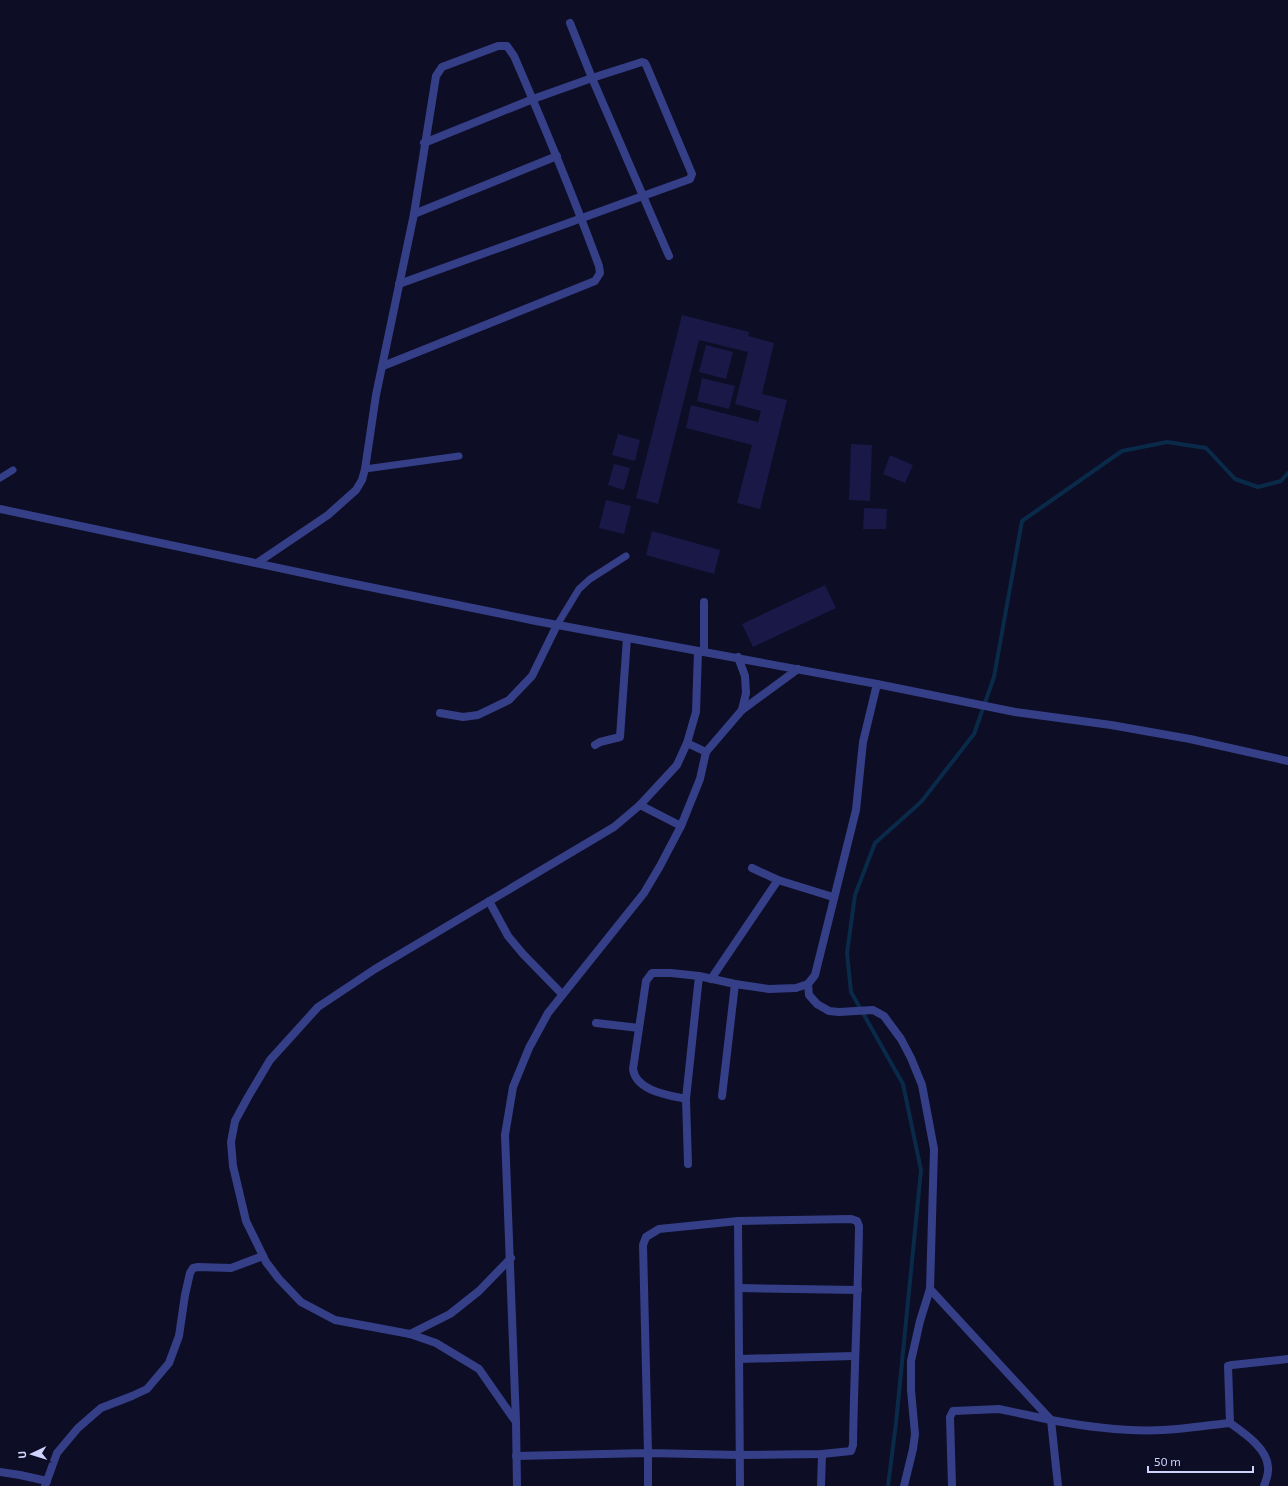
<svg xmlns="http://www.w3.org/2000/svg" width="1288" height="1486" font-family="'Exo 2',sans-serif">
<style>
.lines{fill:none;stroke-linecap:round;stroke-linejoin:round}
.stream{stroke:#092a48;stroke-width:4}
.building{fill:#1a1847}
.service{stroke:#353f87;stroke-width:7}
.minor{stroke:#353f87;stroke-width:8}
.tertiary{stroke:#353f87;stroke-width:8}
</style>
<rect width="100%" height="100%" fill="#0d0d25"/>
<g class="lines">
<polyline class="stream" points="888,1486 896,1423 921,1170 903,1084 851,992 847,953 855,895 875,843 921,802 974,734 994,677 1022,521 1122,451 1167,442 1206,448 1235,479 1258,487 1281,481 1288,473"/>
</g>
<g class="building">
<polygon points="682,315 749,332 748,336 774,343 762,394 787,400 760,509 737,503 752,445 686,428 691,405 758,422 761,411 735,404 748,352 699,340 658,504 636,498"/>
<polygon points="706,345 733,352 726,379 699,372"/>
<polygon points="702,378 735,386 729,409 697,401"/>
<polygon points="618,434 640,440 635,461 612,455"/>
<polygon points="851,444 872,445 870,501 849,500"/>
<polygon points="890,455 913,465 905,483 883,474"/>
<polygon points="614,464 630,468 624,490 608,485"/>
<polygon points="606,500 631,506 624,534 599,528"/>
<polygon points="864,508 887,509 886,529 863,529"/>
<polygon points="652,531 720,550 714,574 646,555"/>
<polygon points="825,585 836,608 753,647 742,624"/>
</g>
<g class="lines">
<g class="service">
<polyline points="365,469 459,456"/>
<polyline points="0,478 13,470"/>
<polyline points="557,625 579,589 590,579 626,556"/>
</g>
<g class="minor">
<polyline points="570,23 592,78 669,256"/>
<polyline points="414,214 557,156"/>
<polyline points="399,284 690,179 692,174 647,67 645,63 642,62 592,78 533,99 424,143"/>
<path d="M257 563 328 515 356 490 362 480 365 469 376 395 414 214 436 76 442 67 498 46H507L514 56C544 125 573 195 599 266L600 273 595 281 383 366"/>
<polyline points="704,652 704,602"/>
<polyline points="440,713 463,717 478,715 509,700 532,676 557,625"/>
<polyline points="687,743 706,752"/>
<polyline points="595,745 600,742 620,737 627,638"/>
<polyline points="640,805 681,826"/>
<polyline points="752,868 778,880"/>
<polyline points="489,901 508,936 523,954 562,994"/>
<path d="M699 976 686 1099C668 1095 636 1091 633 1069L646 981 652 973H671L699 976 735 984 769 989 796 988 808 984 815 975 856 810 863 742 877 684"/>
<polyline points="711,979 778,880 833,897"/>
<polyline points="808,984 809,995 817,1004 829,1011 839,1012 873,1010 884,1016 901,1039 911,1058 922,1085 934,1149 930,1289 1051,1420 999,1409 953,1411 950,1417 952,1486"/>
<polyline points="596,1023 639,1028"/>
<polyline points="722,1096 735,984"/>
<polyline points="686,1099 688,1164"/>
<polyline points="738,1221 740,1486"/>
<polyline points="739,1288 858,1290"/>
<polyline points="410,1334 450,1314 479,1291 511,1258"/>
<polyline points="739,1359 854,1356"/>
<polyline points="516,1422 479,1369 436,1343 410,1334 335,1320 301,1302 279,1279 266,1262 246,1221 233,1166 231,1142 235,1121 248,1097 270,1060 318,1007 375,969 614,827 640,805 677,765 687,743 696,712 698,651"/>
<path d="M1230 1423C1244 1433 1267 1448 1268 1467 1269 1474 1266 1480 1264 1486"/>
<path d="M516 1456 648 1453 740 1455 822 1454 851 1451 853 1445C854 1372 858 1299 859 1226L857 1221 851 1219 738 1221 659 1229 646 1237 643 1245 648 1453V1486"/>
<polyline points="0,1472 20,1475 47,1481"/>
<polyline points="45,1486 57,1453 78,1428 101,1408 132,1396 147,1389 169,1363 179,1336 185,1295 190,1273 193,1268 198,1267 231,1268 263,1256"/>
<polyline points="517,1486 516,1422 505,1135 513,1087 529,1048 548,1013 644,893 660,866 681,826 700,779 706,752 742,710 746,693 745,676 738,657"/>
<polyline points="821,1486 822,1454"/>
<polyline points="904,1486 913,1449 915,1434 911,1390 911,1361 920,1321 930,1289"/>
<path d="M1058 1486 1051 1420C1088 1427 1126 1432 1163 1430 1185 1429 1208 1425 1230 1423L1228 1366 1232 1365 1288 1359"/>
</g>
<g class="tertiary">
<polyline points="0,509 345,582 536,621 877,684 1015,712 1111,725 1190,739 1288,761"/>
<polyline points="742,710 798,669"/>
</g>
</g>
<g transform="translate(32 1454) rotate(266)" stroke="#0d0d25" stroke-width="3" paint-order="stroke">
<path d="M0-3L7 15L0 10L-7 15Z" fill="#d1d3ff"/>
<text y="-6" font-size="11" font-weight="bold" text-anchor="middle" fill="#d1d3ff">U</text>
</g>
<path d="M1148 1466v6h105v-6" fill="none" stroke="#d1d3ff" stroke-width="2"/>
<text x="1154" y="1466" font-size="12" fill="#d1d3ff" stroke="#0d0d25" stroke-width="3" paint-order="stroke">50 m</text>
</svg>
